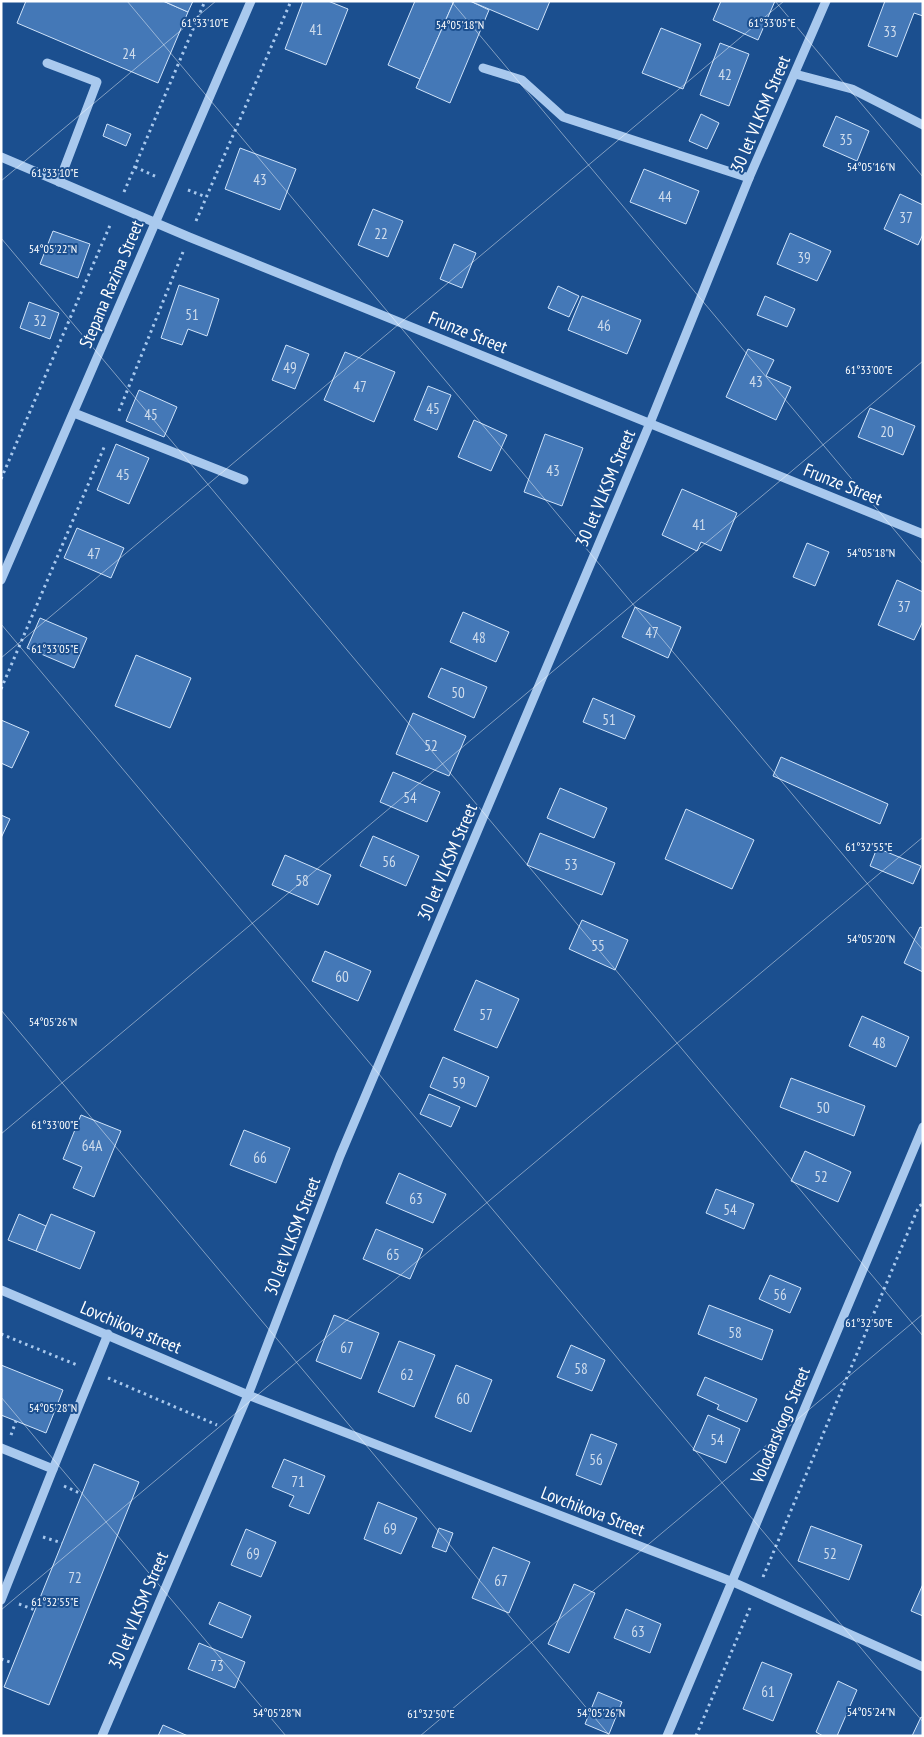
<svg xmlns="http://www.w3.org/2000/svg" width="924" height="1737" font-family="'PT Sans Narrow',sans-serif">
<style>
.building{fill:#4478b7;stroke:#cfe3fa}
.lines{fill:none;stroke-linecap:round;stroke-linejoin:round}
.path{stroke:#a9c9ee;stroke-width:3;stroke-dasharray:2.5 4;stroke-linecap:butt}
.minor{stroke:#a9c9ee;stroke-width:9}
.ticks{fill:none;stroke:#fff;stroke-width:1;stroke-opacity:0.45}
.labels{text-anchor:middle;dominant-baseline:central;stroke-width:4;stroke-linejoin:round;paint-order:stroke}
.number-label{font-size:15px;fill:#d0dded}
.street-label{font-size:18px;fill:#fff;stroke:#1b4f8f}
.ticks-label{font-size:12px;text-anchor:middle;fill:#fff;stroke:#1b4f8f;stroke-width:4;stroke-linejoin:round;paint-order:stroke}
</style>
<rect width="100%" height="100%" fill="#1b4f8f"/>
<g class="building">
<polygon points="26,1 163,1 188,12 158,83 17,23"/>
<polygon points="163,1 193,1 188,12"/>
<polygon points="303,1 328,1 348,9 326,65 285,49"/>
<polygon points="415,1 454,1 420,79 388,65"/>
<polygon points="454,1 470,1 489,10 450,103 416,88"/>
<polygon points="470,1 550,1 538,30"/>
<polygon points="721,1 775,1 758,40 713,20"/>
<polygon points="885,1 923,1 923,16 914,13 897,57 868,46"/>
<polygon points="661,28 701,44 683,89 642,73"/>
<polygon points="720,43 749,54 729,106 700,95"/>
<polygon points="701,114 719,123 707,149 689,141"/>
<polygon points="836,116 869,131 857,161 823,146"/>
<polygon points="107,124 131,134 126,146 103,136"/>
<polygon points="240,148 296,169 280,210 225,189"/>
<polygon points="644,169 699,191 686,224 630,202"/>
<polygon points="900,194 923,205 923,234 918,245 884,229"/>
<polygon points="373,209 403,221 388,257 358,245"/>
<polygon points="53,231 90,244 78,278 40,264"/>
<polygon points="790,233 831,251 817,281 777,264"/>
<polygon points="454,244 476,253 462,288 440,279"/>
<polygon points="179,285 219,299 207,336 188,329 182,345 161,338"/>
<polygon points="558,286 579,296 569,317 548,308"/>
<polygon points="582,296 641,320 627,354 568,330"/>
<polygon points="765,296 795,309 787,327 757,315"/>
<polygon points="29,302 59,313 50,339 20,328"/>
<polygon points="286,345 309,354 295,389 272,380"/>
<polygon points="748,349 774,360 766,376 791,387 776,420 726,397"/>
<polygon points="345,352 395,372 374,422 324,400"/>
<polygon points="428,386 451,395 437,430 414,420"/>
<polygon points="139,390 177,407 164,437 126,421"/>
<polygon points="870,408 915,426 903,455 858,437"/>
<polygon points="474,420 507,435 491,471 458,457"/>
<polygon points="545,434 583,448 562,506 524,492"/>
<polygon points="116,444 149,458 129,504 97,490"/>
<polygon points="682,489 737,513 721,551 701,542 697,551 662,535"/>
<polygon points="77,528 124,548 111,578 64,558"/>
<polygon points="807,543 829,552 815,586 793,577"/>
<polygon points="897,580 923,592 923,621 914,640 878,625"/>
<polygon points="635,607 681,627 668,658 622,637"/>
<polygon points="463,612 509,632 496,662 450,642"/>
<polygon points="40,618 87,638 74,668 27,648"/>
<polygon points="136,655 191,678 170,728 115,706"/>
<polygon points="441,668 487,687 474,718 428,697"/>
<polygon points="593,698 635,716 625,739 583,722"/>
<polygon points="413,713 466,736 449,776 396,754"/>
<polygon points="1,720 29,732 12,768 1,763"/>
<polygon points="781,757 888,804 880,824 773,776"/>
<polygon points="393,772 440,792 427,822 380,802"/>
<polygon points="560,788 607,808 594,838 547,818"/>
<polygon points="686,809 754,840 732,889 665,859"/>
<polygon points="1,815 10,819 1,838"/>
<polygon points="540,833 615,863 602,895 527,865"/>
<polygon points="373,836 419,856 406,886 360,866"/>
<polygon points="877,848 921,866 913,884 870,866"/>
<polygon points="285,855 331,875 318,905 272,885"/>
<polygon points="582,920 628,940 615,970 569,949"/>
<polygon points="920,927 923,928 923,972 904,963"/>
<polygon points="325,951 371,971 358,1001 312,981"/>
<polygon points="476,980 519,999 497,1048 454,1030"/>
<polygon points="862,1016 909,1037 896,1067 849,1046"/>
<polygon points="443,1057 489,1077 476,1107 430,1087"/>
<polygon points="791,1078 865,1106 854,1136 780,1107"/>
<polygon points="429,1094 460,1107 451,1127 420,1114"/>
<polygon points="81,1115 121,1131 94,1197 73,1188 82,1167 63,1159"/>
<polygon points="244,1130 290,1148 276,1183 230,1165"/>
<polygon points="805,1151 851,1172 838,1202 791,1181"/>
<polygon points="399,1173 446,1194 433,1223 386,1203"/>
<polygon points="716,1189 754,1204 744,1229 706,1213"/>
<polygon points="19,1214 46,1226 36,1251 8,1240"/>
<polygon points="51,1214 95,1232 80,1269 36,1251"/>
<polygon points="376,1229 423,1249 410,1279 363,1259"/>
<polygon points="770,1275 801,1288 790,1313 759,1299"/>
<polygon points="709,1305 773,1330 762,1360 698,1334"/>
<polygon points="334,1315 379,1333 361,1379 316,1361"/>
<polygon points="399,1341 435,1355 414,1407 378,1392"/>
<polygon points="571,1345 605,1360 592,1391 557,1377"/>
<polygon points="1,1365 63,1390 46,1433 1,1415"/>
<polygon points="456,1365 492,1380 471,1432 435,1417"/>
<polygon points="705,1377 757,1399 747,1422 717,1409 719,1405 697,1395"/>
<polygon points="708,1415 740,1429 726,1463 693,1450"/>
<polygon points="591,1434 617,1444 601,1485 576,1475"/>
<polygon points="284,1459 325,1476 309,1514 289,1506 294,1496 272,1487"/>
<polygon points="94,1464 139,1482 49,1705 4,1687"/>
<polygon points="378,1502 417,1518 401,1554 364,1539"/>
<polygon points="811,1526 862,1545 849,1580 798,1561"/>
<polygon points="439,1528 453,1533 446,1552 432,1547"/>
<polygon points="246,1529 276,1542 261,1577 231,1565"/>
<polygon points="493,1547 530,1562 509,1613 472,1598"/>
<polygon points="574,1584 595,1593 569,1653 548,1644"/>
<polygon points="923,1584 923,1616 911,1611"/>
<polygon points="219,1602 251,1616 242,1638 209,1624"/>
<polygon points="626,1609 661,1624 650,1653 614,1638"/>
<polygon points="199,1643 245,1662 235,1688 188,1669"/>
<polygon points="762,1662 792,1674 773,1721 743,1709"/>
<polygon points="838,1681 857,1690 837,1736 823,1736 816,1732"/>
<polygon points="598,1692 622,1702 609,1734 585,1724"/>
<polygon points="921,1717 923,1718 923,1736 912,1736"/>
<polygon points="163,1725 188,1736 158,1736"/>
</g>
<g class="lines">
<g class="path">
<polyline points="135,167 157,177"/>
<polyline points="188,190 206,197"/>
<polyline points="124,192 205,1"/>
<polyline points="196,221 291,1"/>
<polyline points="119,411 183,252"/>
<polyline points="1,479 111,223"/>
<polyline points="1,689 105,445"/>
<polyline points="1,1334 77,1365"/>
<polyline points="108,1378 217,1425"/>
<polyline points="11,1435 16,1421"/>
<polyline points="64,1486 82,1494"/>
<polyline points="43,1537 62,1543"/>
<polyline points="763,1577 919,1206 923,1204"/>
<polyline points="19,1604 35,1610"/>
<polyline points="1,1659 13,1663"/>
<polyline points="696,1736 750,1608"/>
</g>
<g class="minor">
<polyline points="47,63 97,82 59,182"/>
<polyline points="483,68 522,80 563,117 749,178"/>
<polyline points="795,74 852,89 923,125"/>
<polyline points="1,157 189,237 923,534"/>
<polyline points="74,413 244,480"/>
<polyline points="1,580 251,1"/>
<polyline points="1,1290 248,1395 733,1582 923,1667"/>
<polyline points="1,1448 53,1469 1,1600"/>
<polyline points="53,1469 108,1334"/>
<polyline points="102,1736 248,1395 340,1156 650,423 749,178 826,1"/>
<polyline points="667,1736 923,1127"/>
</g>
</g>
<path class="ticks" d="M127 1 923 950M451 1 923 564M775 1 923 177M1 181 216 1M1 238 923 1336M1 624 923 1722M1 658 784 1M1 1010 610 1736M1 1134 923 361M1 1397 286 1736M1 1610 923 837M420 1736 923 1314"/>
<g class="labels">
<g class="number-label">
<text x="316" y="29">41</text>
<text x="890" y="31">33</text>
<text x="129" y="53">24</text>
<text x="725" y="74">42</text>
<text x="846" y="139">35</text>
<text x="260" y="179">43</text>
<text x="665" y="196">44</text>
<text x="906" y="217">37</text>
<text x="381" y="233">22</text>
<text x="804" y="257">39</text>
<text x="192" y="314">51</text>
<text x="40" y="320">32</text>
<text x="604" y="325">46</text>
<text x="290" y="367">49</text>
<text x="756" y="381">43</text>
<text x="360" y="386">47</text>
<text x="433" y="408">45</text>
<text x="151" y="414">45</text>
<text x="887" y="431">20</text>
<text x="553" y="470">43</text>
<text x="123" y="474">45</text>
<text x="699" y="524">41</text>
<text x="94" y="553">47</text>
<text x="904" y="606">37</text>
<text x="652" y="632">47</text>
<text x="479" y="637">48</text>
<text x="458" y="692">50</text>
<text x="609" y="719">51</text>
<text x="431" y="745">52</text>
<text x="410" y="797">54</text>
<text x="389" y="861">56</text>
<text x="571" y="864">53</text>
<text x="302" y="880">58</text>
<text x="598" y="945">55</text>
<text x="342" y="976">60</text>
<text x="486" y="1014">57</text>
<text x="879" y="1042">48</text>
<text x="459" y="1082">59</text>
<text x="823" y="1107">50</text>
<text x="92" y="1145">64А</text>
<text x="260" y="1157">66</text>
<text x="821" y="1176">52</text>
<text x="416" y="1198">63</text>
<text x="730" y="1209">54</text>
<text x="393" y="1254">65</text>
<text x="780" y="1294">56</text>
<text x="735" y="1332">58</text>
<text x="347" y="1347">67</text>
<text x="581" y="1368">58</text>
<text x="407" y="1374">62</text>
<text x="463" y="1398">60</text>
<text x="717" y="1439">54</text>
<text x="596" y="1459">56</text>
<text x="298" y="1481">71</text>
<text x="390" y="1528">69</text>
<text x="253" y="1553">69</text>
<text x="830" y="1553">52</text>
<text x="75" y="1577">72</text>
<text x="501" y="1580">67</text>
<text x="638" y="1631">63</text>
<text x="217" y="1665">73</text>
<text x="768" y="1691">61</text>
</g>
<g class="street-label">
<text transform="translate(760 114) rotate(-67)">30 let VLKSM Street</text>
<text transform="translate(111 284) rotate(-67)">Stepana Razina Street</text>
<text transform="translate(468 332) rotate(22)">Frunze Street</text>
<text transform="translate(843 484) rotate(22)">Frunze Street</text>
<text transform="translate(605 488) rotate(-67)">30 let VLKSM Street</text>
<text transform="translate(447 862) rotate(-67)">30 let VLKSM Street</text>
<text transform="translate(292 1236) rotate(-69)">30 let VLKSM Street</text>
<text transform="translate(131 1327) rotate(23)">Lovchikova street</text>
<text transform="translate(780 1425) rotate(-67)">Volodarskogo Street</text>
<text transform="translate(593 1511) rotate(21)">Lovchikova Street</text>
<text transform="translate(138 1610) rotate(-67)">30 let VLKSM Street</text>
</g>
</g>
<g class="ticks-label">
<text x="205" y="27">61°33'10"E</text>
<text x="772" y="27">61°33'05"E</text>
<text x="460" y="29">54°05'18"N</text>
<text x="871" y="171">54°05'16"N</text>
<text x="55" y="177">61°33'10"E</text>
<text x="53" y="253">54°05'22"N</text>
<text x="869" y="374">61°33'00"E</text>
<text x="871" y="557">54°05'18"N</text>
<text x="55" y="653">61°33'05"E</text>
<text x="869" y="851">61°32'55"E</text>
<text x="871" y="943">54°05'20"N</text>
<text x="53" y="1026">54°05'26"N</text>
<text x="55" y="1129">61°33'00"E</text>
<text x="869" y="1327">61°32'50"E</text>
<text x="53" y="1412">54°05'28"N</text>
<text x="55" y="1606">61°32'55"E</text>
<text x="871" y="1716">54°05'24"N</text>
<text x="277" y="1717">54°05'28"N</text>
<text x="601" y="1717">54°05'26"N</text>
<text x="431" y="1718">61°32'50"E</text>
</g>
<rect width="924" height="1737" fill="none" stroke="#ffffff" stroke-width="5"/>
</svg>
